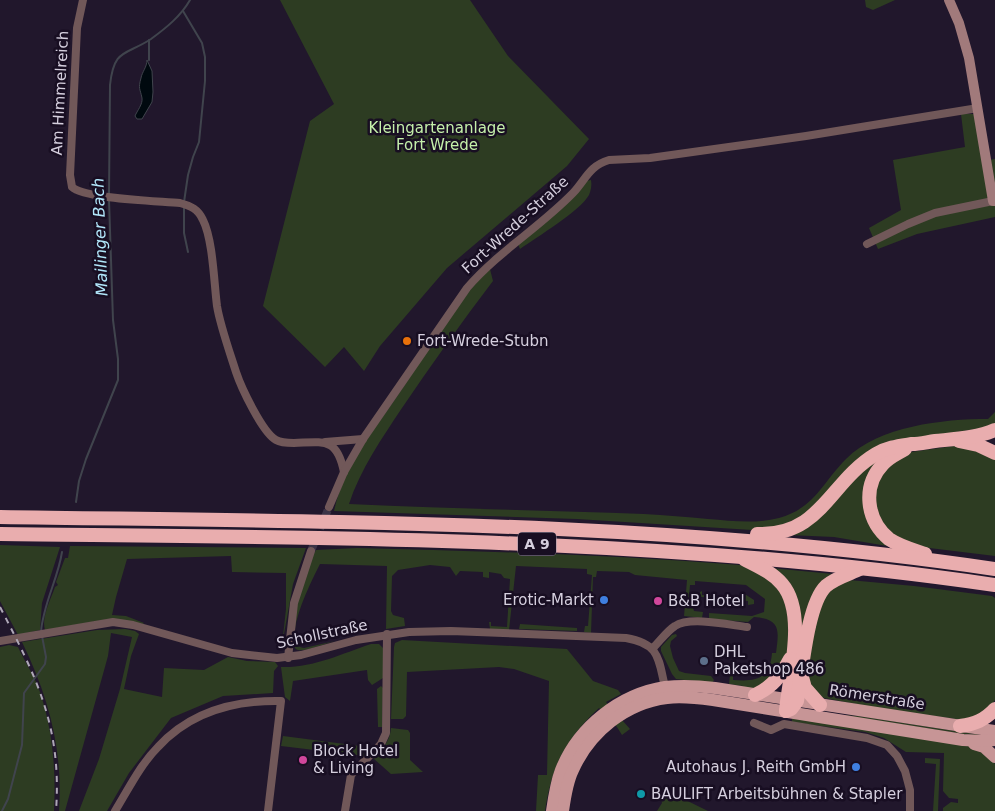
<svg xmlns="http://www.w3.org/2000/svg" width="995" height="811" font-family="'DejaVu Sans',sans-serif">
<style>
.green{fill:#2d3c22}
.water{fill:#00090f;stroke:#40444d}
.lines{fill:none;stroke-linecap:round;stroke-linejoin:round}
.stream{stroke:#40444d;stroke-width:2}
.street-tunnel{stroke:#3c3347;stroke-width:8;stroke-dasharray:8 4;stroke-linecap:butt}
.street{stroke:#715859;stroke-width:8}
.secondary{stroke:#a17a7b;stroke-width:10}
.primary{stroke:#c79596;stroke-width:12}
.highway{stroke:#e9adae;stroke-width:14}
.rail{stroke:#aea7b7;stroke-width:2;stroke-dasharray:6 6;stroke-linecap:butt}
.food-dot{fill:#e8710a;stroke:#180e22;stroke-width:2}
.shop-dot{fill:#3f7fe0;stroke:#180e22;stroke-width:2}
.hotel-dot{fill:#d1479c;stroke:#180e22;stroke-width:2}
.service-dot{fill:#5c6f8a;stroke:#180e22;stroke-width:2}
.culture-dot{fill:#0f9aa8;stroke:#180e22;stroke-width:2}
.labels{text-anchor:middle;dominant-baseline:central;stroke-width:5;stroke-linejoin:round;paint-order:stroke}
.shield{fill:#180e22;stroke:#9c95a6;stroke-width:1}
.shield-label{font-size:14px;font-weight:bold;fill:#d5cfde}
.street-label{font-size:15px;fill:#d5cfde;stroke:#180e22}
.park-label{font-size:15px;fill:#c4efaa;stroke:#180e22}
.poi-label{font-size:15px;fill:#d5cfde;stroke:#180e22;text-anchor:start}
.water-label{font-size:16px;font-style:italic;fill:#b1e6fa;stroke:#180e22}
</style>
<rect width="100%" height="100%" fill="#21172c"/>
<g class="green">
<polygon points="280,0 470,0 508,56 589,139 567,166 447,268 380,346 364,371 344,347 325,367 263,306 310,121 334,104"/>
<polygon points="865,0 895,0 873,10 866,7"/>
<polygon points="961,114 975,114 983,161 995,159 995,217 917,234 878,249 869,228 901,210 893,160 965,147"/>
<path d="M591 180C592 185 591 190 589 195 580 211 537 237 520 249L518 244 586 181Z"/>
<path d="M490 269 493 281C461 323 431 365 402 408 382 438 360 470 349 504 447 509 545 510 644 514 665 515 687 517 708 519 732 521 756 524 779 518 815 508 822 483 846 459 879 426 943 419 988 419L995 412V426L900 441 812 513 766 531 577 519 334 511C346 459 376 429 404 386 431 346 455 302 490 269Z"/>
<polygon points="954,446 975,449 995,457 995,556 913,546 887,533 872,501 881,471 911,452"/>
<polygon points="885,452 866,491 893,547 834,537 788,535 853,476"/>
<polygon points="0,545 60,547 42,603 40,630 18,635 0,601"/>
<path d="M70 546 306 548 293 584 282 645 286 609V573L232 572 231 556 127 559 116 597 112 615 126 616 144 623 143 624 110 619 45 630C41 617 51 599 55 587L58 585 56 582 65 558H68Z"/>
<path d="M357 548C485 551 612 555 740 565L751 568 772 579 789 601 788 653 784 664 761 688 746 689 743 686 729 684 730 675H733V680C756 682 770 679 772 653H776C779 630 781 619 754 617L748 622 709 619V613L752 616 764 612 765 599 746 585 695 581V585H690L688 607 693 608 694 611 703 612 702 618 684 616 687 580 635 575 629 572 597 571 596 577H593L591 633 584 632 585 626H588L592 575 587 574V569L516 566 509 630 490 629 489 622H491V626L507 627 510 579 504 578 501 574 489 572V578L483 577V572L460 571 456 576 450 567 430 565 398 570 392 576 391 611 393 615 404 618 405 626 386 629 387 566 320 564C314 576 278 645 304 648L335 641C326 643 306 652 298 650 294 649 293 644 292 640L298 594 309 562 316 550Z"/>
<polygon points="771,568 833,574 804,629 799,626"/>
<polygon points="849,580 914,586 992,596 995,598 995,700 987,711 970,721 877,708 824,698 817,694 806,678 815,619 829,589"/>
<polygon points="702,591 702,595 742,598 743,593 754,600 754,604 748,605 748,601 701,597 700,602 700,592"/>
<polygon points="520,624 577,628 577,631 519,629"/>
<path d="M125 629 135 631 139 634 131 656 124 689 162 697 164 668 204 670 228 657 247 661 275 662 278 666 274 671 273 693 223 696 171 718 129 773 107 811H79L99 759 120 689 132 637 111 633 108 656 65 811H59C63 749 49 698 22 642L97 630Z"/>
<polygon points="676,634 677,636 671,641 670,646 673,658 679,671 685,673 711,676 714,680 712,683 676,679 672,674 661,651 661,647 672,635"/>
<path d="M402 640 567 649 593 681 618 690 621 694 606 702 630 729 622 735 617 727 599 708C565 740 552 765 545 811H536L538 775H547L549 681 514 669 499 667 407 672 406 716 403 719H391L394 647 395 643Z"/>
<path d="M371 644H379L383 648V678L372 685 368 680 367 670 293 681 290 701 285 697 281 667C313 668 341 654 371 644Z"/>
<path d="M9 645 18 647C25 662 35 677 40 692 53 731 56 771 54 811H0V647Z"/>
<polygon points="381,686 383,688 382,727 378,727 377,689"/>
<polygon points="840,715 859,716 988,736 963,734"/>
<polygon points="796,717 969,746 990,757 995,764 995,811 943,811 943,808 951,802 958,803 958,799 949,798 943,791 944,753 906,752 884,738 865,732 792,722 792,719"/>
<path d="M391 728 408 730 410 733V760L423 772 391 774 373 758C382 749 390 742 391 728Z"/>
<polygon points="283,736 368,747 373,747 364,756 281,746"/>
<polygon points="925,758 940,759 938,811 933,811 936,764 925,763"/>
<polygon points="657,786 708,811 657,811 662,803"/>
</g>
<path class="water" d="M147 60 152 71 153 92 152 102 142 119H137L135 116C137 111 143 104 142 98 140 88 138 89 141 78 142 72 147 67 147 60Z"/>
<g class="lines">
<g class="stream">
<polyline points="183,11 202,43 205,57 205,81 199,142 193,157 188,175 184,202"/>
<polyline points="149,40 149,60"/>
<path d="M109 195 110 85C114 48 125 56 151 39 166 28 181 16 190 0"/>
<polyline points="184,207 184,233 188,252"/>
<polyline points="76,502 79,481 86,459 118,380 118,359 113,320 109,200"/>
<path d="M41 632C43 604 58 579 62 552"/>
<polyline points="2,811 8,799 22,745 24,693 45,664 46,657 42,636"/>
</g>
<polyline class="street-tunnel" points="311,551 329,507"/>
<g class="street">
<path d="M83 0 77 28 70 175 72 187C84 199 159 201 180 203 191 206 198 209 203 220 213 240 214 283 217 306 220 325 230 353 236 372 241 387 262 432 276 440 281 443 287 443 294 443 324 442 337 437 344 472"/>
<polyline points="867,244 908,224 935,213 993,201"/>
<polyline points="325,442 363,439"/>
<path d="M329 507 344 472 363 439 467 288C498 252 540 227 573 193 586 179 589 166 609 160L650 158 806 136 978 108"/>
<path d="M0 641 113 622 133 625 232 653 277 658 301 655 356 640 409 632 451 631 626 638C662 644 658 661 666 691"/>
<path d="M653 648C660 641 667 631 675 626 690 616 730 625 747 627"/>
<polyline points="288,658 294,603 311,551"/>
<polyline points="754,723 771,730 784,724 867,738 887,745 897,756 905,771 910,790 910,811"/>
<path d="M115 811C128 790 140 765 158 747 191 711 234 700 281 701L268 811"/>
<polyline points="345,811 351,775 381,744 386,733 387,634"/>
</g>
<polyline class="secondary" points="949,0 959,23 969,58 993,201 995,201"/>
<g class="primary">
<polyline points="974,744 984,747 995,757"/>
<path d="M552 811C554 797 556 783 561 770 578 727 620 694 665 687 682 685 699 686 715 688L995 731"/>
<path d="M563 811C565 797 567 782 573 770 590 732 626 703 667 698 683 696 698 698 713 700L963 740 983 741 995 740"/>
</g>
<g class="highway">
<polyline points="959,441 978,445 995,453"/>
<path d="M905 449C897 454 889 457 883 464 862 486 866 520 889 539 899 546 913 550 925 554"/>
<path d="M0 517C332 522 666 520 995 569"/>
<path d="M0 534C332 538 666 537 995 585"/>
<path d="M757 534C822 536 829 482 876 454 888 447 899 446 912 444 920 444 927 442 935 441 954 439 977 438 995 430"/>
<path d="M744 559C757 566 772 572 782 584 807 613 789 676 786 711"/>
<polyline points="802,677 805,688 820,705"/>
<path d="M755 695C772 687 781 676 790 659"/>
<path d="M786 711 791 709 797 701C802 673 807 604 826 586 835 578 849 574 860 569"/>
<path d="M960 726C975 724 985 720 995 709"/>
</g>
<path class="rail" d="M0 607C37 678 62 728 56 811"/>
</g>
<circle class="food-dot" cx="407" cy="341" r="5"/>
<g class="shop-dot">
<circle cx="604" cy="600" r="5"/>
<circle cx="856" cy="767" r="5"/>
</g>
<g class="hotel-dot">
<circle cx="658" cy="601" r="5"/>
<circle cx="303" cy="760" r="5"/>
</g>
<circle class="service-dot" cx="704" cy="661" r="5"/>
<circle class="culture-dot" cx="641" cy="794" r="5"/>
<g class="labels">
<rect class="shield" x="518" y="532.5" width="38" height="23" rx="4"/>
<g class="shield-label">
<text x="537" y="544">A 9</text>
</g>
<g class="street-label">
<text transform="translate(60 93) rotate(-87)">Am Himmelreich</text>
<text transform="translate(515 225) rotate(-42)">Fort-Wrede-Straße</text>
<text transform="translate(322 634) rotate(-12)">Schollstraße</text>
<text transform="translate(877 697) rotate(9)">Römerstraße</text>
</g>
<g class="park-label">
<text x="437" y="128">Kleingartenanlage<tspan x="437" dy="17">Fort Wrede</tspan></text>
</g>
<g class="poi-label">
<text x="417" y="341">Fort-Wrede-Stubn</text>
<text x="594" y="600" text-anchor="end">Erotic-Markt</text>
<text x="668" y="601">B&amp;B Hotel</text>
<text x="714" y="652">DHL<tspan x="714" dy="17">Paketshop 486</tspan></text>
<text x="313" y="751">Block Hotel<tspan x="313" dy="17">&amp; Living</tspan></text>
<text x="846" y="767" text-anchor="end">Autohaus J. Reith GmbH</text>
<text x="651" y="794">BAULIFT Arbeitsbühnen &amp; Stapler</text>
</g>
<g class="water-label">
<text transform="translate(100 237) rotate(-92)">Mailinger Bach</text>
</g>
</g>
</svg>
